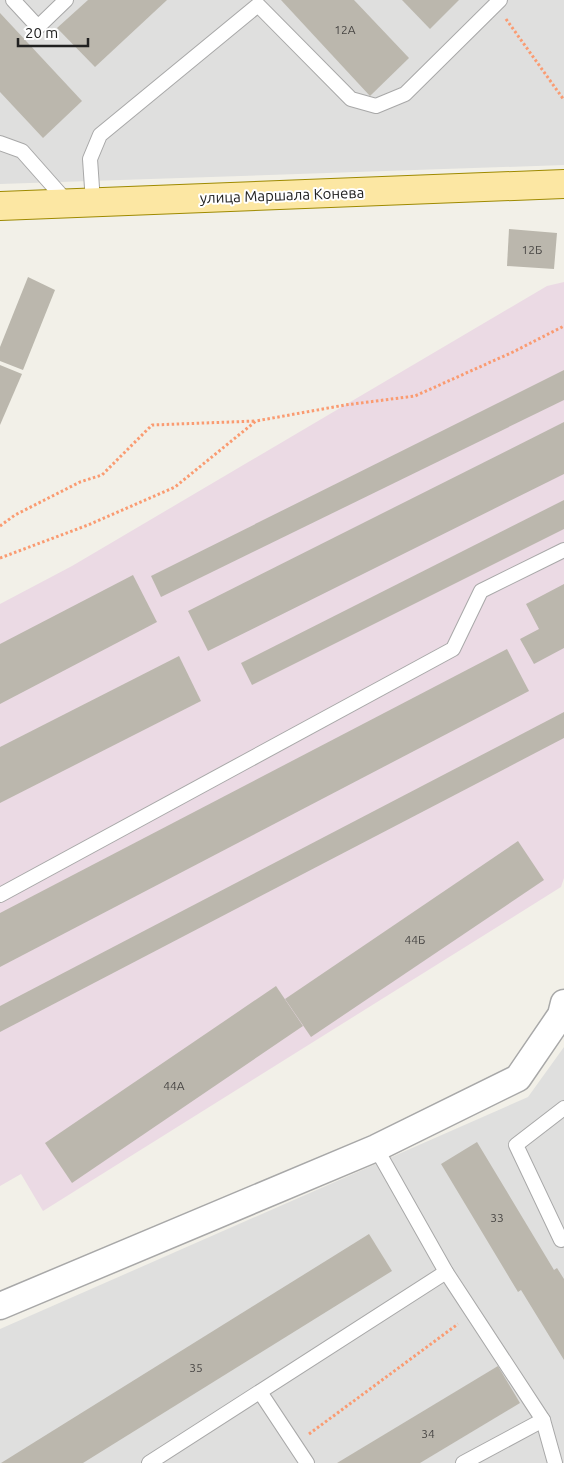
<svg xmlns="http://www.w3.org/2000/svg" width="564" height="1463" font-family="Ubuntu,sans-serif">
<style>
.residential{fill:#dfdfde}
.industrial{fill:#ebdae4}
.building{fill:#bbb7ad}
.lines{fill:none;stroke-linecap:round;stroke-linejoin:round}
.service-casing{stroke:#a8a8a8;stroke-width:16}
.minor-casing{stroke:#a8a8a8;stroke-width:29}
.primary-casing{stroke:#9e8a00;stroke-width:30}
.path{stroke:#fa9b71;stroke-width:3;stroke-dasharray:2.5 2.5;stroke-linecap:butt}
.service{stroke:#fff;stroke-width:14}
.minor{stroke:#fff;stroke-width:26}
.primary{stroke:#fce7a3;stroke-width:28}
.labels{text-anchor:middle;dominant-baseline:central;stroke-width:4;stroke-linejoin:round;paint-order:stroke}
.number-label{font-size:12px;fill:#484644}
.street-label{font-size:15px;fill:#212121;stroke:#fff}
</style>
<rect width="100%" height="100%" fill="#f2f0e8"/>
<g class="residential">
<polygon points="0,0 564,0 564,165 0,184"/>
<polygon points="564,1047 564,1463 0,1463 0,1329 528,1097"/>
</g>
<polygon class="industrial" points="564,282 564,878 561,887 43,1211 21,1174 0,1186 0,604 72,566 547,286"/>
<g class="building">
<polygon points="88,0 167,0 95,67 57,28"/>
<polygon points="281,0 354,0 409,58 370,96"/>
<polygon points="402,0 459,0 430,29"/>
<polygon points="0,13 82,101 43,138 0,92"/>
<polygon points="509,229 557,233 554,269 507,266"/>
<polygon points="28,277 55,290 23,370 0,361 0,347"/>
<polygon points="0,365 22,374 0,425"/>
<polygon points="564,370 564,400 161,597 151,576"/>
<polygon points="564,422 564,474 208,651 188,611"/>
<polygon points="564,500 564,529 252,685 241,663"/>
<polygon points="133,575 157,622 0,704 0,644"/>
<polygon points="564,584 564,648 534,664 520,639 539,629 526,604"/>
<polygon points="507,649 529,691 0,967 0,913"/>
<polygon points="179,656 201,701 0,803 0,747"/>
<polygon points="564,712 564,738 0,1032 0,1006"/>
<polygon points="518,841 544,880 311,1037 285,999"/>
<polygon points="276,986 303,1026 72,1183 45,1143"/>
<polygon points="477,1142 554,1270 557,1268 564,1279 564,1360 521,1290 518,1292 441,1164"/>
<polygon points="369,1234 392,1271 83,1463 1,1463"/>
<polygon points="498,1366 520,1403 420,1463 337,1463"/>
</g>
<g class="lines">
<g class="service-casing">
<g id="service">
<polyline points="13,0 38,27 66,0"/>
<polyline points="0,143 22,151 68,203"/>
<polyline points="93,202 90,159 100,135 258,5 351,99 376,106 405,94 500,0"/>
<polyline points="0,895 453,649 481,591 564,550"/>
<polyline points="376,1148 446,1272 543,1420 555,1463"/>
<polyline points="561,1240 516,1145 564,1108"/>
<polyline points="260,1392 307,1463"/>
<polyline points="149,1463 446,1272"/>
<polyline points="463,1463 543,1420"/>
</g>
</g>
<g class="minor-casing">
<polyline id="minor" points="0,1306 376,1148 518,1078 561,1015 564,1003"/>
</g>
<g class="primary-casing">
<polyline id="primary" points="0,206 564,184"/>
</g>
<g class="path">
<polyline points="506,19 564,100"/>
<polyline points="0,526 15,515 80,482 102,475 152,425 256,421"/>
<polyline points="0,558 88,525 175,487 256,421 345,405 415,396 513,352 564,326"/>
<polyline points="309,1434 458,1324"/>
</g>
<use href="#service" class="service"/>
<use href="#minor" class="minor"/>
<use href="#primary" class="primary"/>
</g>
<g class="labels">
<g class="number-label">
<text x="345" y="29">12А</text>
<text x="532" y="249">12Б</text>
<text x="415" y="939">44Б</text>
<text x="174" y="1085">44А</text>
<text x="497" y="1217">33</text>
<text x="196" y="1367">35</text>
<text x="428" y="1433">34</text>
</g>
<g class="street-label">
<text transform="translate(282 195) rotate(-2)">улица Маршала Конева</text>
</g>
</g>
<path d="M18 38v8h70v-8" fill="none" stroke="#212121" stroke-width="2.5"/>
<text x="25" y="38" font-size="15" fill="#212121" stroke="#ffffff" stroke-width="4" paint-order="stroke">20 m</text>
</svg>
